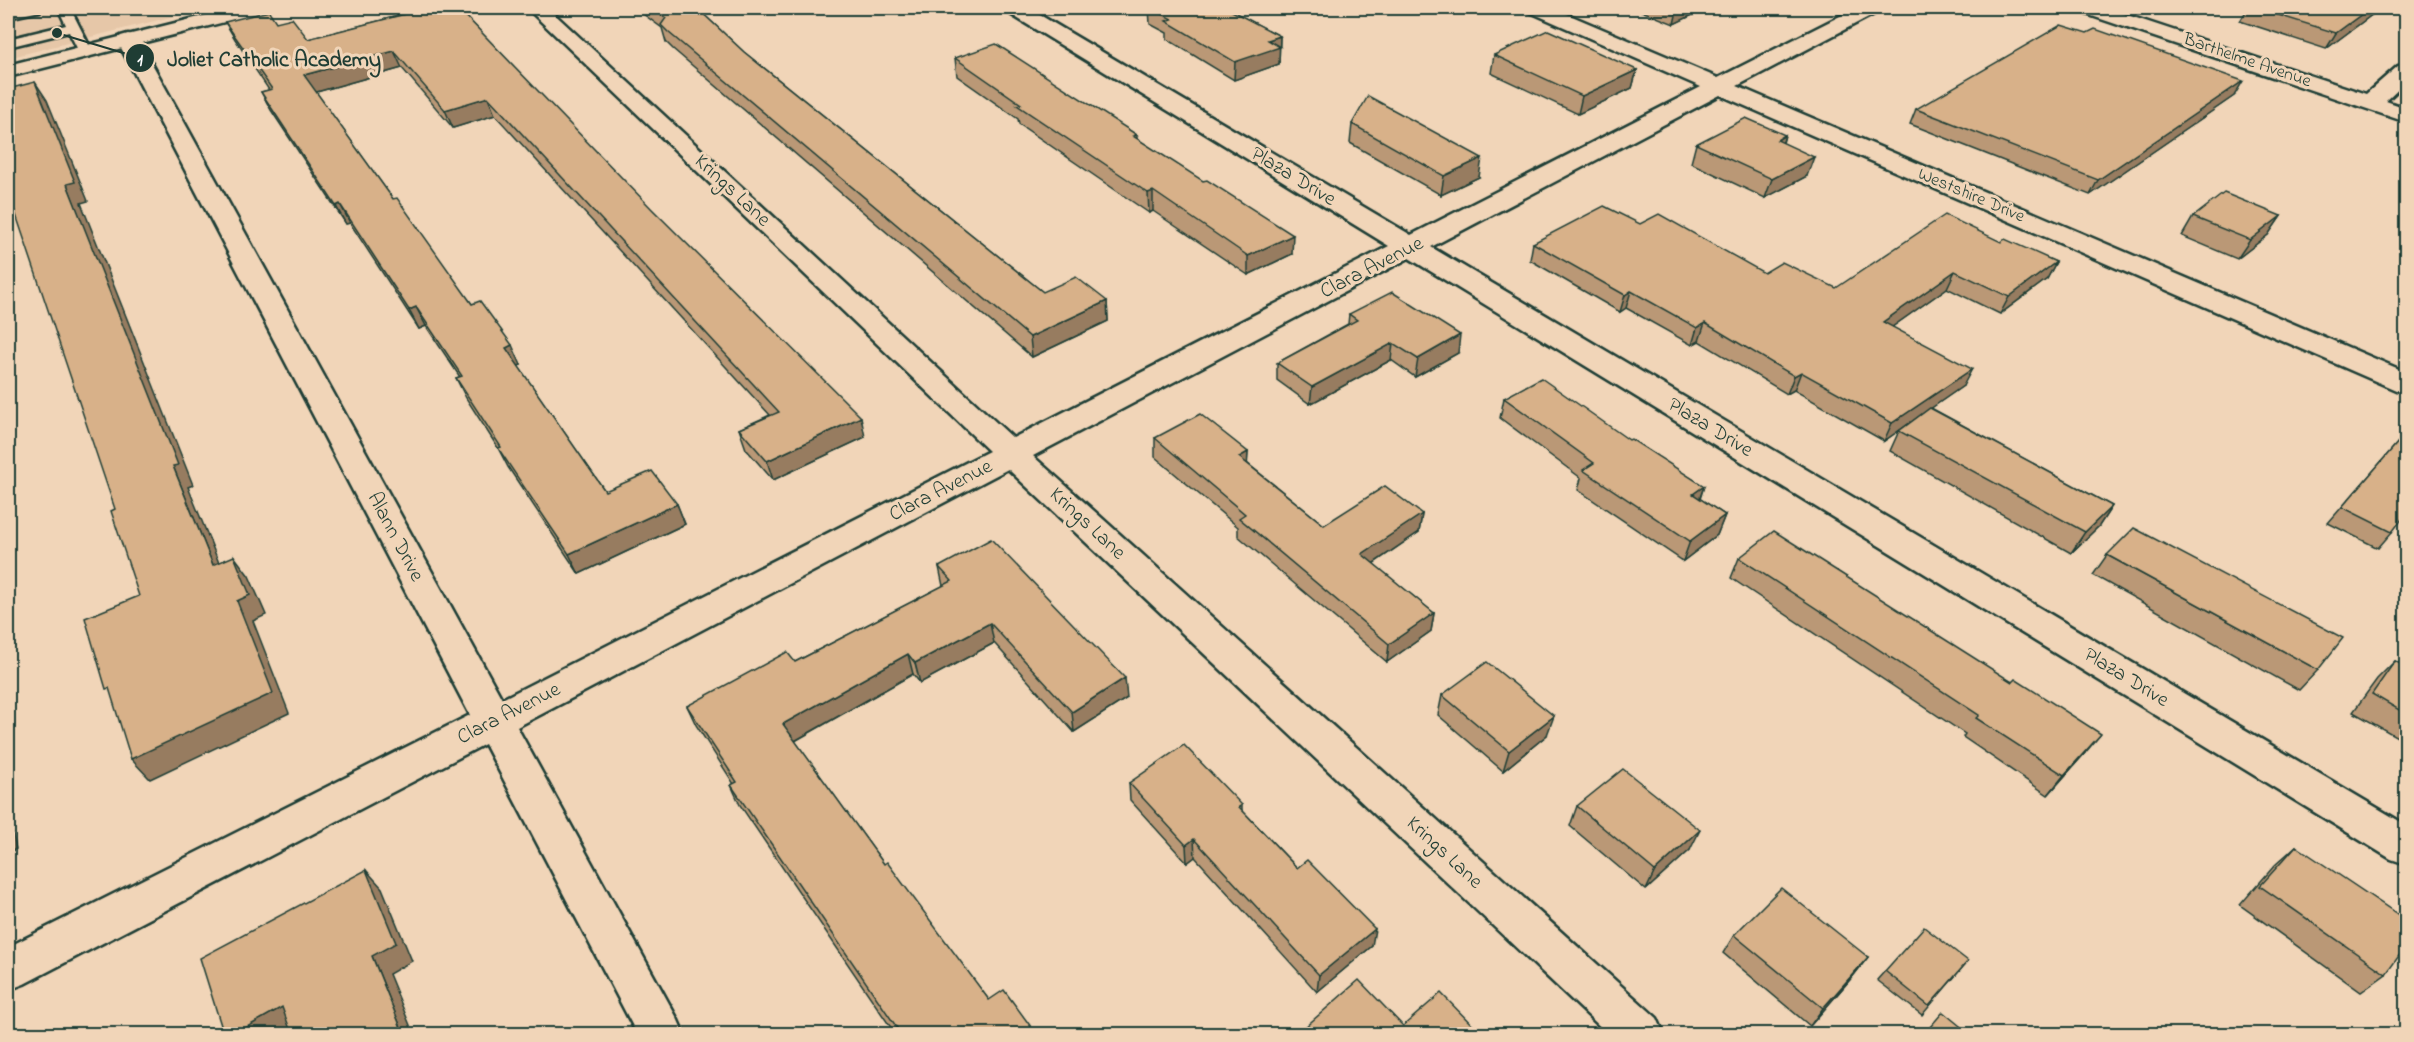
<svg xmlns="http://www.w3.org/2000/svg" width="2414" height="1042" font-family="'Indie Flower',sans-serif">
<style>
.built{fill:#e6c7a8}
.lines{fill:none;stroke-linecap:round;stroke-linejoin:round}
.lane-casing{stroke:#1f3d34;stroke-width:5}
.street-casing{stroke:#1f3d34;stroke-width:5}
.secondary-casing{stroke:#1f3d34;stroke-width:5}
.lane{fill:#f1d5b8;fill-rule:evenodd}
.street{fill:#f1d5b8;fill-rule:evenodd}
.secondary{fill:#f1d5b8;fill-rule:evenodd}
.wall{fill:#ba9876;stroke:#1f3d34;stroke-width:1.5}
.shaded-wall{fill:#977c60;stroke:#1f3d34;stroke-width:1.5}
.building{fill:#d8b189;stroke:#1f3d34;stroke-width:1.5}
.labels{text-anchor:middle;dominant-baseline:central;stroke-width:6;stroke-linejoin:round;paint-order:stroke}
.far-street-label{font-size:18px;fill:#1f3d34;stroke:#f1d5b8}
.street-label{font-size:21px;fill:#1f3d34;stroke:#f1d5b8}
.leader{fill:none;stroke:#1f3d34;stroke-width:2}
.callout-dot{fill:#1f3d34;stroke:#f1d5b8;stroke-width:2}
.mark-label{font-size:18px;text-anchor:middle;font-weight:bold;fill:#fff}
.callout-label{font-size:22px;text-anchor:middle;font-weight:bold;fill:#1f3d34;stroke:#f1d5b8;stroke-width:6;stroke-linejoin:round;paint-order:stroke}
</style>
<rect width="100%" height="100%" fill="#f1d5b8"/>
<filter id="ink" filterUnits="userSpaceOnUse"><feTurbulence type="fractalNoise" baseFrequency=".0167" numOctaves="2"/><feDisplacementMap in="SourceGraphic" scale="12" xChannelSelector="R" yChannelSelector="G"/><feConvolveMatrix kernelMatrix="1 2 1 2 8 2 1 2 1" color-interpolation-filters="sRGB"/></filter>
<g filter="url(#ink)">
<polygon class="built" points="8,8 206,8 8,58"/>
<g class="lines">
<g class="lane-casing">
<g id="lane">
<polygon points="20,8 41,8 40,11 8,18 8,10"/>
<polygon points="58,8 70,8 92,51 90,54 80,54 69,32 8,47 8,39 66,25"/>
</g>
</g>
<g class="street-casing">
<g id="street">
<polygon points="527,8 548,8 1013,438 1389,246 1007,12 1004,8 1028,8 1411,235 1701,87 1530,12 1527,8 1553,8 1718,78 1856,8 1881,8 1878,12 1737,86 2406,372 2406,392 2396,390 1720,95 1431,247 2406,825 2406,864 2391,859 1409,258 1033,456 1657,1018 1664,1034 1608,1034 1008,469 517,727 677,1018 684,1034 637,1034 485,744 24,984 8,990 8,947 470,715 117,40 121,36 128,34 135,36 139,40 502,699 989,451"/>
<polygon points="2077,8 2106,8 2366,94 2398,66 2406,65 2406,82 2386,101 2406,108 2406,122 2080,12"/>
</g>
</g>
<g class="secondary-casing">
<polygon id="secondary" points="235,8 267,8 264,12 8,77 8,65"/>
</g>
<use href="#lane" class="lane"/>
<use href="#street" class="street"/>
<use href="#secondary" class="secondary"/>
</g>
<g class="wall">
<polygon points="401,8 458,8 865,437 773,480 746,449 739,429 770,415 495,115 453,128 402,68 316,92 393,199 472,304 521,365 518,366 605,491 677,504 685,524 579,574 508,467 498,448 466,398 456,378 460,377 426,326 419,329 350,223 346,224 271,110 261,92 269,90 235,39 225,22 276,22 308,39 406,14"/>
<polygon points="635,8 697,8 744,52 1043,292 1107,301 1108,321 1032,357 673,49 666,42 662,28"/>
<polygon points="1149,8 1226,8 1280,36 1279,64 1234,80 1167,39 1167,33 1150,24"/>
<polygon points="1634,8 1707,8 1674,24"/>
<polygon points="2248,8 2381,8 2326,49 2240,21"/>
<polygon points="1494,55 1637,70 1632,88 1578,114 1491,73"/>
<polygon points="955,58 1137,135 1137,139 1292,254 1248,275 1153,211 1149,213 1019,124 1018,119 957,76"/>
<polygon points="2234,96 2090,195 1910,124 1916,109"/>
<polygon points="1352,124 1479,177 1441,195 1350,143"/>
<polygon points="1785,135 1783,143 1807,176 1765,198 1691,163 1696,144"/>
<polygon points="2281,216 2268,235 2237,259 2182,236 2193,217"/>
<polygon points="1640,224 1764,273 1836,288 2001,242 2056,262 2047,279 2000,314 1947,288 1892,327 1963,386 1931,408 2112,506 2099,526 2071,553 1890,451 1899,431 1912,421 1884,441 1794,390 1787,394 1699,341 1692,345 1626,308 1620,312 1530,260 1533,243"/>
<polygon points="1349,314 1458,353 1415,377 1391,360 1310,404 1277,380 1277,363 1348,324"/>
<polygon points="1504,398 1629,440 1704,486 1700,499 1725,515 1717,535 1683,561 1578,490 1581,478 1500,418"/>
<polygon points="2406,433 2392,532 2378,548 2328,523"/>
<polygon points="1155,438 1248,452 1247,463 1324,525 1422,514 1419,532 1373,564 1434,613 1431,631 1387,662 1238,536 1238,527 1155,457"/>
<polygon points="2107,555 2318,670 2299,690 2093,575"/>
<polygon points="1739,558 2012,682 2085,753 2048,795 1963,737 1965,734 1731,578"/>
<polygon points="939,567 1127,698 1074,732 994,643 920,683 913,674 795,741 884,864 989,1000 1037,1035 896,1035 740,805 731,785 734,784 696,725 687,706 795,662 943,586"/>
<polygon points="2395,661 2406,667 2406,742 2353,712 2377,679"/>
<polygon points="1442,695 1547,735 1503,771 1438,715"/>
<polygon points="1129,783 1242,805 1242,810 1372,946 1317,992 1195,857 1187,863 1130,800"/>
<polygon points="1577,806 1690,850 1646,890 1570,826"/>
<polygon points="2296,846 2386,974 2361,992 2240,905 2275,865"/>
<polygon points="1734,935 1868,957 1854,975 1810,1026 1723,953"/>
<polygon points="1968,961 1922,1015 1877,980 1885,971"/>
</g>
<g class="shaded-wall">
<polygon points="1684,8 1707,8 1674,24 1677,11"/>
<polygon points="2370,8 2381,8 2326,49 2336,33"/>
<polygon points="1280,36 1279,64 1234,80 1235,62 1268,40"/>
<polygon points="394,51 402,68 313,93 304,75"/>
<polygon points="1637,70 1632,88 1578,114 1582,96"/>
<polygon points="2243,81 2234,96 2090,195 2098,180"/>
<polygon points="35,82 47,100 88,201 81,203 193,485 188,487 228,585 213,565 173,466 67,184"/>
<polygon points="488,97 495,115 453,128 445,110"/>
<polygon points="1785,135 1779,154 1777,140"/>
<polygon points="1814,157 1807,176 1765,198 1772,179"/>
<polygon points="1482,158 1479,177 1441,195 1444,176"/>
<polygon points="1153,191 1153,211 1149,213 1148,193"/>
<polygon points="340,204 350,223 346,224 336,206"/>
<polygon points="2281,216 2268,235 2237,259 2250,240"/>
<polygon points="1293,235 1292,254 1248,275 1248,256"/>
<polygon points="2056,262 2047,279 2000,314 2009,297"/>
<polygon points="1955,271 1947,288 1875,339 1883,322"/>
<polygon points="1631,291 1626,308 1620,312 1625,295"/>
<polygon points="1107,301 1108,321 1032,357 1030,337"/>
<polygon points="416,307 426,326 419,329 409,310"/>
<polygon points="1705,323 1699,341 1692,345 1697,328"/>
<polygon points="1460,335 1458,353 1415,377 1418,359"/>
<polygon points="1393,343 1391,360 1310,404 1312,387"/>
<polygon points="512,345 521,365 515,367 506,348"/>
<polygon points="1972,369 1963,386 1884,441 1892,423"/>
<polygon points="1801,372 1794,390 1787,394 1794,376"/>
<polygon points="861,417 865,437 773,480 767,461"/>
<polygon points="1248,452 1247,471 1239,457"/>
<polygon points="1704,486 1697,506 1693,494"/>
<polygon points="677,504 685,524 579,574 569,554"/>
<polygon points="2112,506 2099,526 2071,553 2085,532"/>
<polygon points="1422,514 1419,532 1359,573 1362,554"/>
<polygon points="1725,515 1717,535 1683,561 1690,541"/>
<polygon points="234,556 249,576 266,615 253,621 289,713 150,779 131,759 237,601"/>
<polygon points="1434,613 1431,631 1387,662 1389,644"/>
<polygon points="990,623 994,643 920,683 915,663"/>
<polygon points="908,654 913,674 791,743 783,724"/>
<polygon points="1125,678 1127,698 1074,732 1072,712"/>
<polygon points="1554,716 1547,735 1503,771 1509,751"/>
<polygon points="2101,734 2085,753 2048,795 2064,775"/>
<polygon points="8,809 16,849 8,853"/>
<polygon points="1700,830 1690,850 1646,890 1655,871"/>
<polygon points="1194,839 1195,857 1187,863 1186,845"/>
<polygon points="366,870 382,888 412,961 389,974 414,1035 404,1035 372,956"/>
<polygon points="1375,929 1372,946 1317,992 1319,975"/>
<polygon points="1868,957 1854,975 1810,1026 1823,1008"/>
<polygon points="282,1007 301,1024 284,1035 233,1035"/>
</g>
<g class="building">
<polygon points="409,8 458,8 652,209 861,417 767,461 739,429 779,412 488,97 445,110 394,51 304,75 393,199 397,198 472,304 480,301 512,345 506,348 605,491 652,471 677,504 569,554 498,448 501,447 456,378 462,376 416,307 409,310 340,204 336,206 261,92 272,89 225,22 269,11 276,22 292,18 308,39 413,12"/>
<polygon points="652,8 697,8 744,52 1043,292 1076,277 1107,301 1030,337 668,32 661,25 666,18"/>
<polygon points="1151,8 1226,8 1280,36 1268,40 1280,47 1235,62 1166,21 1172,19"/>
<polygon points="1669,8 1684,8 1677,11"/>
<polygon points="2256,8 2370,8 2336,33"/>
<polygon points="2061,25 2087,33 2095,29 2243,81 2098,180 1916,109"/>
<polygon points="1548,30 1637,70 1582,96 1494,55"/>
<polygon points="996,44 1137,135 1133,136 1203,181 1207,180 1293,235 1248,256 1153,191 1148,193 1017,105 1021,104 955,58"/>
<polygon points="35,82 75,182 67,184 178,465 173,466 213,565 234,556 250,595 237,601 273,693 131,759 109,688 106,689 85,618 139,596 111,511 115,509 8,191 8,89"/>
<polygon points="1368,96 1482,158 1444,176 1352,124"/>
<polygon points="1746,118 1785,135 1777,140 1814,157 1772,179 1696,144"/>
<polygon points="2224,193 2281,216 2250,240 2193,217"/>
<polygon points="1604,206 1640,224 1659,214 1764,273 1782,262 1836,288 1945,215 2001,242 2005,239 2056,262 2009,297 1955,271 1883,322 1972,369 1892,423 1801,372 1794,376 1705,323 1697,328 1631,291 1625,295 1533,243"/>
<polygon points="1392,292 1460,335 1418,359 1393,343 1312,387 1277,363 1357,320 1349,314"/>
<polygon points="1541,378 1629,440 1631,439 1704,486 1693,494 1725,515 1690,541 1583,470 1594,463 1504,398"/>
<polygon points="1930,408 2112,506 2085,532 1899,431"/>
<polygon points="1200,414 1248,452 1239,457 1324,525 1385,486 1422,514 1362,554 1434,613 1389,644 1239,518 1245,514 1155,438"/>
<polygon points="2406,433 2406,514 2392,532 2342,507"/>
<polygon points="2134,528 2343,638 2318,670 2107,555"/>
<polygon points="1774,531 2012,682 2015,679 2101,734 2064,775 1976,718 1979,715 1739,558"/>
<polygon points="991,539 1125,678 1072,712 990,623 915,663 908,654 783,724 884,864 887,862 989,1000 1004,990 1037,1035 902,1035 731,785 737,782 687,706 787,652 795,662 952,581 939,567"/>
<polygon points="2395,661 2406,667 2406,714 2372,694"/>
<polygon points="1487,662 1554,716 1509,751 1442,695"/>
<polygon points="1184,745 1242,805 1239,807 1297,868 1307,860 1375,929 1319,975 1194,839 1186,845 1129,783"/>
<polygon points="1623,769 1700,830 1655,871 1577,806"/>
<polygon points="2296,846 2406,920 2406,946 2386,974 2260,886"/>
<polygon points="366,870 396,943 372,956 404,1035 292,1035 282,1007 233,1035 224,1035 200,958"/>
<polygon points="1781,888 1868,957 1823,1008 1734,935"/>
<polygon points="1924,927 1968,961 1929,1006 1885,971"/>
<polygon points="1359,980 1403,1026 1441,993 1482,1035 1296,1035"/>
<polygon points="1943,1012 1971,1035 1923,1035"/>
</g>
</g>
<g class="labels">
<g class="far-street-label">
<text transform="translate(2247 61) rotate(19)">Barthelme Avenue</text>
<text transform="translate(1971 196) rotate(23)">Westshire Drive</text>
</g>
<g class="street-label">
<text transform="translate(1293 177) rotate(31)">Plaza Drive</text>
<text transform="translate(732 191) rotate(43)">Krings Lane</text>
<text transform="translate(1372 268) rotate(-27)">Clara Avenue</text>
<text transform="translate(1710 428) rotate(31)">Plaza Drive</text>
<text transform="translate(941 491) rotate(-27)">Clara Avenue</text>
<text transform="translate(1087 524) rotate(43)">Krings Lane</text>
<text transform="translate(395 537) rotate(62)">Alann Drive</text>
<text transform="translate(2126 678) rotate(31)">Plaza Drive</text>
<text transform="translate(509 714) rotate(-27)">Clara Avenue</text>
<text transform="translate(1444 853) rotate(43)">Krings Lane</text>
</g>
</g>
<path class="leader" d="M57 33L140 58"/>
<g class="callout-dot">
<circle cx="57" cy="33" r="6"/>
<circle cx="140" cy="58" r="15"/>
</g>
<g class="mark-label">
<text x="140" y="65">1</text>
</g>
<g class="callout-label">
<text x="274" y="66">Joliet Catholic Academy</text>
</g>
<rect width="2414" height="1042" fill="none" stroke="#f1d5b8" stroke-width="30"/>
<rect x="15" y="15" width="2384" height="1012" fill="none" stroke="#1f3d34" stroke-width="2" filter="url(#ink)"/>
</svg>
